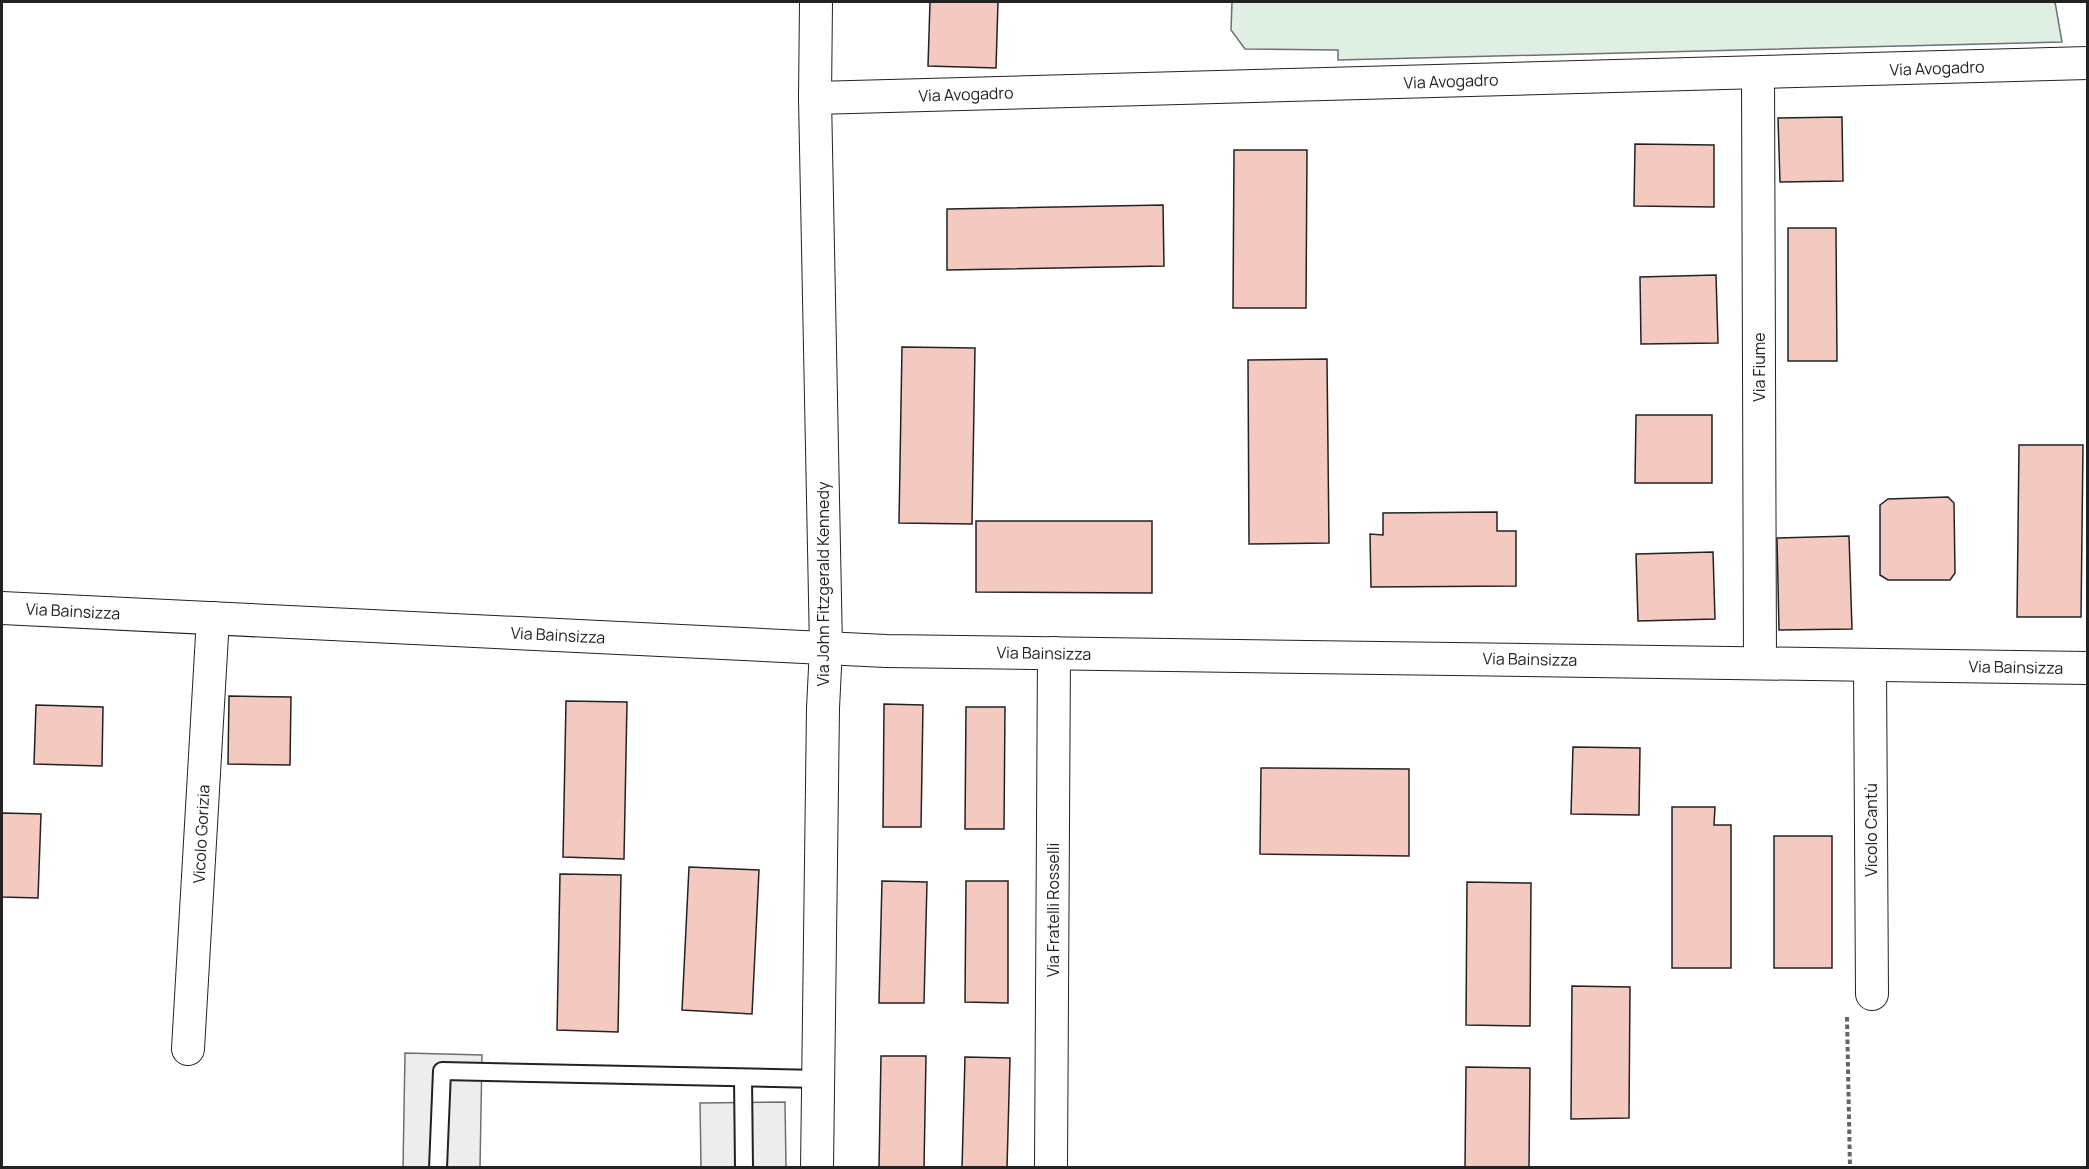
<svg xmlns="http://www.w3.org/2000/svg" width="2089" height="1169" font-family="Manrope,sans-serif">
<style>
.green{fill:#e0efe3;stroke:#6f6f6f;stroke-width:1.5}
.parking{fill:#ededed;stroke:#6f6f6f;stroke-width:1.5}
.building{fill:#f3c9c0;stroke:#222;stroke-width:1.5}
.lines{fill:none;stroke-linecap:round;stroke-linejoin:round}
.service-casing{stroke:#222;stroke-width:20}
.minor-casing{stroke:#222;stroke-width:34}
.path{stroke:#646464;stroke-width:4;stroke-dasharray:4.5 3;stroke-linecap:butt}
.service{stroke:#fff;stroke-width:16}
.minor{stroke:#fff;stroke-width:32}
.labels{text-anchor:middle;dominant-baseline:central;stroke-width:4.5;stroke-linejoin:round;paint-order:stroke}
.street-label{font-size:16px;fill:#222;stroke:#fff}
</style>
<rect width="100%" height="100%" fill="#fff"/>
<polygon class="green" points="1232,2 2055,2 2062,42 1338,60 1338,50 1245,49 1231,30"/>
<g class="parking">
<polygon points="405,1053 482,1055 480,1167 403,1168"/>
<polygon points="785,1102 786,1167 701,1167 700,1103"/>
</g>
<g class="building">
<polygon points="930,2 998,2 996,68 928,66"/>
<polygon points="1842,117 1843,181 1780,182 1778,118"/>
<polygon points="1635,144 1714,145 1714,207 1634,206"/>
<polygon points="1234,150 1307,150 1306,308 1233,308"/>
<polygon points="1163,205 1164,266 947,270 947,209"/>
<polygon points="1788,228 1836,228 1837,361 1788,361"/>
<polygon points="1716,275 1718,343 1641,344 1640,277"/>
<polygon points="902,347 975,348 972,524 899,523"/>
<polygon points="1327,359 1329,543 1249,544 1248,360"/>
<polygon points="1636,415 1712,415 1712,483 1635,483"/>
<polygon points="2019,445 2083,445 2081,617 2017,617"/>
<polygon points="1948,497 1954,503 1955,573 1950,580 1888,580 1880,575 1880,505 1888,499"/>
<polygon points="1497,512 1497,531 1516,531 1516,586 1371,587 1370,534 1383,535 1383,513"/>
<polygon points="976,521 1152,521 1152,593 976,592"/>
<polygon points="1849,536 1852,629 1779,630 1777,538"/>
<polygon points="1713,552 1715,619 1638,621 1636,554"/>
<polygon points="229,696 291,697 290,765 228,764"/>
<polygon points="566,701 627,702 624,859 563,857"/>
<polygon points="884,704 923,705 921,827 883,827"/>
<polygon points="36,705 103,707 102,766 34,764"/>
<polygon points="966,707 1005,707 1004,829 965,829"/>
<polygon points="1573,747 1640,748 1639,815 1571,814"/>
<polygon points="1261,768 1409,769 1409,856 1260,854"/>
<polygon points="1672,807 1715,807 1714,825 1731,825 1731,968 1672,968"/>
<polygon points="2,813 41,814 38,898 2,897"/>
<rect x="1774" y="836" width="58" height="132"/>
<polygon points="689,867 759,870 752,1014 682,1010"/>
<polygon points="560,874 621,875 618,1032 557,1030"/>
<polygon points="882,881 927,882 924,1003 879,1003"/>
<polygon points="966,881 1008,881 1008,1003 965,1002"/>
<polygon points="1467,882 1531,883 1530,1026 1466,1025"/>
<polygon points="1572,986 1630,987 1629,1118 1571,1119"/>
<polygon points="881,1056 926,1056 924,1168 879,1168"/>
<polygon points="965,1057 1010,1058 1007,1168 962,1168"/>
<polygon points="1466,1067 1530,1068 1529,1168 1465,1168"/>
</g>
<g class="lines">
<g class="service-casing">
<g id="service">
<polyline points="743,1078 744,1168"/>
<polyline points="438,1168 442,1071 819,1079"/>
</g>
</g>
<g class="minor-casing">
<g id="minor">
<polyline points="816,2 815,98 826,648 823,708 817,1168"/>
<polyline points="1758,73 1760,662"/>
<polyline points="815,98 2088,63"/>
<polyline points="2,608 886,651 2088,668"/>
<polyline points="1870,666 1872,994"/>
<polyline points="188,1049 213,618"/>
<polyline points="1051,1168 1054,653"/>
</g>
</g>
<polyline class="path" points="1847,1017 1850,1168"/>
<use href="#service" class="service"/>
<use href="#minor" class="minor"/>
</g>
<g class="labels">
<g class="street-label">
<text transform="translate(1937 68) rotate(-2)">Via Avogadro</text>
<text transform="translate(1451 81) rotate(-2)">Via Avogadro</text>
<text transform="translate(966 94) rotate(-2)">Via Avogadro</text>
<text transform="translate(1759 367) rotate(-90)">Via Fiume</text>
<text transform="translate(823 584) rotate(-90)">Via John Fitzgerald Kennedy</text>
<text transform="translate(73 611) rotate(3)">Via Bainsizza</text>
<text transform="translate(558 635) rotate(3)">Via Bainsizza</text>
<text transform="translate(1044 653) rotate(1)">Via Bainsizza</text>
<text transform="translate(1530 659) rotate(1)">Via Bainsizza</text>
<text transform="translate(2016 667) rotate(1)">Via Bainsizza</text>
<text transform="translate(1871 830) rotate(-90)">Vicolo Cantù</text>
<text transform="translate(201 834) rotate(-87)">Vicolo Gorizia</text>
<text transform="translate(1053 910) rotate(-90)">Via Fratelli Rosselli</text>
</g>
</g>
<rect width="2089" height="1169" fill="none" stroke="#222222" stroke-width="6"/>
</svg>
